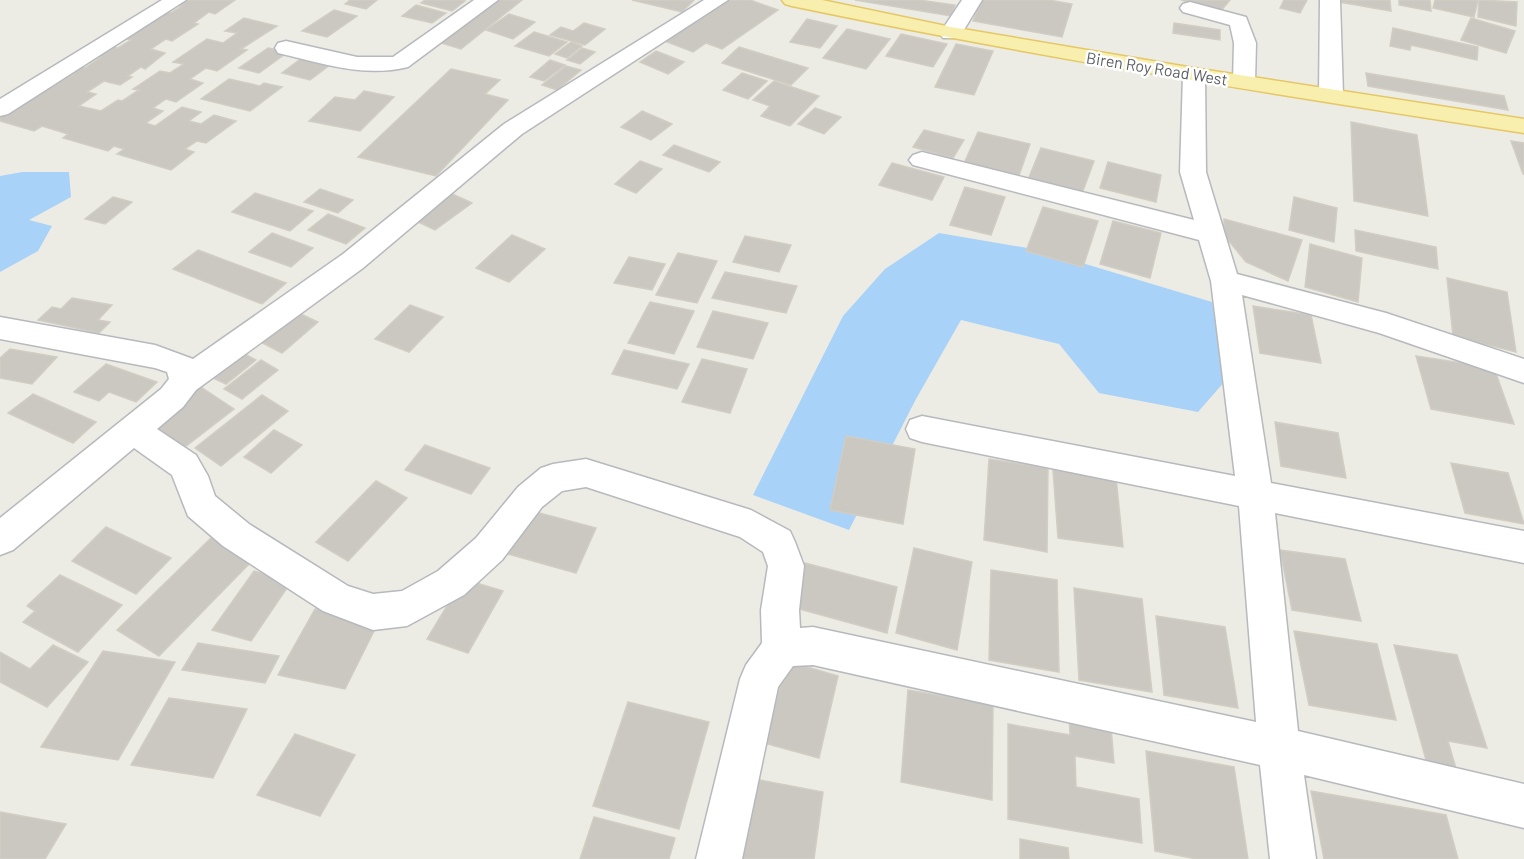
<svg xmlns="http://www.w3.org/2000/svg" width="1524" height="859" font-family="Barlow,sans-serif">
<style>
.water{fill:#a9d2f8}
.building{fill:#cbc8c2;stroke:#d1cdc3;stroke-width:1.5}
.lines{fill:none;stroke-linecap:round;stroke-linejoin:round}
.minor-casing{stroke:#b6b9bd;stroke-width:3}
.major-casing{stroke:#e5c765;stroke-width:3}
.minor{fill:#fff;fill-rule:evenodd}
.major{fill:#f8efae;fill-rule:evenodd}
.labels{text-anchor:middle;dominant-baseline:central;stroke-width:5;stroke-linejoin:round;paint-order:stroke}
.far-street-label{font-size:16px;fill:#5c5f63;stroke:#fff}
</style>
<rect width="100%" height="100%" fill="#edece4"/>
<g class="water">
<polygon points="22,172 69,172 71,197 29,220 52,226 38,251 0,272 0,176"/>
<polygon points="939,233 1039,250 1212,302 1225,381 1198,412 1099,393 1059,344 961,320 916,399 849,530 753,495 843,316 885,269"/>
</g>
<g class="building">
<polygon points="184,0 235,0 215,14 209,12 194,23 198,24 172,41 166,39 151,49 165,53 145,69 141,67 128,76 132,77 120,85 104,81 87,92 96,94 79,106 101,111 118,100 122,101 139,90 133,89 160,71 170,73 184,64 173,62 207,39 223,43 237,33 225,31 244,18 277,26 241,49 247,50 217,71 206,68 190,79 203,83 176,102 166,99 153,108 163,111 146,123 155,126 182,107 201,112 189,121 201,124 214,115 236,121 206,143 197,141 185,149 194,152 171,170 117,154 124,149 114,146 108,151 63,138 68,134 42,126 34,131 0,121 0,115 46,86 52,87 74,74 69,72 79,66 85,68 101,57 95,56 112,46 118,48 131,40 122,38 165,11 171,13 182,6 176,5"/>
<polygon points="350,0 377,0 366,9 345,4"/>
<polygon points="425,0 460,0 465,1 452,11 421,3"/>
<polygon points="497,0 522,0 461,49 441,43"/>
<polygon points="632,0 694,0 682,12"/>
<polygon points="727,0 750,0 778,10 722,49 706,43 693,52 665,41"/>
<polygon points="855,0 919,0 955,5 951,16"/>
<polygon points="982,0 1049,0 1072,4 1062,37 973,21"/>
<polygon points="1181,0 1230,0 1220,12"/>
<polygon points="1284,0 1307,0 1300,13 1280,8"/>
<polygon points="1334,0 1390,0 1391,11 1334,1"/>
<polygon points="1399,0 1430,0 1431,11 1399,5"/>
<polygon points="1435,0 1478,0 1474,17 1433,8"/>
<polygon points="1479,0 1517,2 1516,26 1478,17"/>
<polygon points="416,5 446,13 432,23 402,16"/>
<polygon points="334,10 357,16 327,37 302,31"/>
<polygon points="509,14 535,22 513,39 486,30"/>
<polygon points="1471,18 1515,31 1506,53 1461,40"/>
<polygon points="807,19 837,26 820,48 790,42"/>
<polygon points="584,23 605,29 585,45 550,35 561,27 573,31"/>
<polygon points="1174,23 1220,30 1220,40 1173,33"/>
<polygon points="1393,28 1478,47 1477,60 1411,45 1410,50 1390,46"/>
<polygon points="847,29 890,39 866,69 823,58"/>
<polygon points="534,32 567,42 549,56 515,46"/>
<polygon points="901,34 947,44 933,67 886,56"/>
<polygon points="571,42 582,46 567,58 555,54"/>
<polygon points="956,44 993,51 974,95 935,87"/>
<polygon points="739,47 808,68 791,85 722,63"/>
<polygon points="268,48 288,52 259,73 239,68"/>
<polygon points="582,48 595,52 580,64 567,60"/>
<polygon points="656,51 684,62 668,74 640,62"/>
<polygon points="303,57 331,64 310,80 282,73"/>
<polygon points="550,60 565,65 544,81 530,77"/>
<polygon points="566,66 581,70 557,90 542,85"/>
<polygon points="451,69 500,80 485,94 508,100 436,176 358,157"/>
<polygon points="742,73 767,81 748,99 723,90"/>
<polygon points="1366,73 1504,96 1508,110 1368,86"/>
<polygon points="229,79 260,86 264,83 282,87 250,111 201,99"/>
<polygon points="774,81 819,96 790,126 761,116 770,106 753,100"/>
<polygon points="364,91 394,97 360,131 309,121 335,97 355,100"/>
<polygon points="815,108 841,117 824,134 798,124"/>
<polygon points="642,111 672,124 651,140 621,127"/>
<polygon points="1351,122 1417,135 1428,216 1354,201"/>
<polygon points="924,130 964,140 953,158 913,147"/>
<polygon points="978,132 1030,144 1017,181 962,168"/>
<polygon points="1511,141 1524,143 1524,174 1523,174"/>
<polygon points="674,145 720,162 709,172 663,155"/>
<polygon points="1041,148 1094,161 1081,196 1027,182"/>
<polygon points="640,161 662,169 636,193 615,184"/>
<polygon points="1108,162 1161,175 1156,202 1100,188"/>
<polygon points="892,163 944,177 932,200 879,185"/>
<polygon points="965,187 1005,197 991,235 950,225"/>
<polygon points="320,189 353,200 338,213 304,202"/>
<polygon points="448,192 472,203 435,230 412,219"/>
<polygon points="255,193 313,211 290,231 232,212"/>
<polygon points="113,197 132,202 105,224 85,219"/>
<polygon points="1294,197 1337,208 1334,242 1289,230"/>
<polygon points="1043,207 1098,221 1083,267 1026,251"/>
<polygon points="328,214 365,228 346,244 308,230"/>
<polygon points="1224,219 1302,240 1288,281 1246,262 1224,235"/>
<polygon points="1113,221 1161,233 1150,278 1100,264"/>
<polygon points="1355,230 1436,247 1438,269 1356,251"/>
<polygon points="272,233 313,248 291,267 249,252"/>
<polygon points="512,235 545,249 509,282 476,268"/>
<polygon points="745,236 791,245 779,272 733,262"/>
<polygon points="1310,244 1362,258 1358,302 1305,287"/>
<polygon points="198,250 286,283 262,304 173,269"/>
<polygon points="678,253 717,261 697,303 656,295"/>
<polygon points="629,257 665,264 652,290 614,283"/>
<polygon points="725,272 797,286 786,313 712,298"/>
<polygon points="1447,278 1507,292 1516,352 1453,336"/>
<polygon points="72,298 112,305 98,320 110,322 99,333 38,320 52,307 61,309"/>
<polygon points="650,302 694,311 674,354 628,343"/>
<polygon points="410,305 443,317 409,352 375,339"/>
<polygon points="1253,306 1311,315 1321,363 1260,353"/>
<polygon points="294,311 318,322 282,353 257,340"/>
<polygon points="713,311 768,323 753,359 697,347"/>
<polygon points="10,349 57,357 32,384 0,378 0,358"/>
<polygon points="624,350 689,364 677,389 612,374"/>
<polygon points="241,352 256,360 226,384 211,377"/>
<polygon points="1416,356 1494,368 1514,424 1431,409"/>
<polygon points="702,359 747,369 730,413 682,402"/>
<polygon points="261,360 278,370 242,399 224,389"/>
<polygon points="106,364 157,382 136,402 109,392 99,401 74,392"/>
<polygon points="201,387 234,409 181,450 148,426"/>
<polygon points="33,394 96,422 73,443 8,413"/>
<polygon points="262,395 288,411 221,466 195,448"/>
<polygon points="1275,422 1338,433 1346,478 1281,466"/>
<polygon points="274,430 302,445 271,473 244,457"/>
<polygon points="846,436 915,449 903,524 830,510"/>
<polygon points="425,445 490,468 471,494 405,470"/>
<polygon points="989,459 1048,468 1047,552 984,540"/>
<polygon points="1451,463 1508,473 1524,524 1465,513"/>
<polygon points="1053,470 1116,477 1123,547 1058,538"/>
<polygon points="376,481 407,498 348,561 316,542"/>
<polygon points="532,511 596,528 576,573 508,554"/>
<polygon points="106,527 171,558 136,594 72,561"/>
<polygon points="212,537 253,560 159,656 117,630"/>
<polygon points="914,548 972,562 957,650 896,633"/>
<polygon points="1280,550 1345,559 1361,621 1292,610"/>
<polygon points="805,563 897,587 887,633 792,607"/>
<polygon points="991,570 1057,580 1059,672 989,660"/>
<polygon points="254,571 291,582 251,641 212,630"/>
<polygon points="60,575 122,605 78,652 23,622 35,611 27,606"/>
<polygon points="463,579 503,591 468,653 427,639"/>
<polygon points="1074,588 1142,599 1152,692 1079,680"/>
<polygon points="315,609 379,621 345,689 278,675"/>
<polygon points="1156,616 1225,627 1238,708 1164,695"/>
<polygon points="1294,631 1377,644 1396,720 1309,705"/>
<polygon points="198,643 279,656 265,683 182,670"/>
<polygon points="53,645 88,662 47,707 0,682 0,652 30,669"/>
<polygon points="1394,645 1457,655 1487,748 1448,741 1457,772 1428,767"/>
<polygon points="103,651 175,662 118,760 41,747"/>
<polygon points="787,661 838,676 819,758 764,743"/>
<polygon points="908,690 993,705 992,800 901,782"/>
<polygon points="169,698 247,709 213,778 131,765"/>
<polygon points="628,702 709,722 679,829 593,806"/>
<polygon points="1069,709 1110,716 1114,763 1075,756 1076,787 1139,799 1142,843 1008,819 1008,724 1070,735"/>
<polygon points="295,734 355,755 320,816 257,795"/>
<polygon points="1146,751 1234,767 1248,859 1197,859 1155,851"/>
<polygon points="749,778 823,792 814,859 734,859"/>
<polygon points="1311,791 1446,815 1458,859 1324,859"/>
<polygon points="0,812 66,824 45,859 0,859"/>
<polygon points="594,817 675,838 669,859 580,859"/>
<polygon points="1020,839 1068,848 1069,859 1020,859"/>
</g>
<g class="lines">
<g class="minor-casing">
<g id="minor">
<polygon points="162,0 186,0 8,114 0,116 0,99"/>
<path d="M474 0H498L408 67C363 78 322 63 278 53L275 48 278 43 286 41 357 57H393Z"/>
<polygon points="704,0 728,0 522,134 363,268 196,390 183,407 157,429 196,455 208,476 215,496 249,524 348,586 373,594 402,591 438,571 476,538 518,487 541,468 553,464 586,459 751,510 790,531 795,542 804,566 799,610 800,628 813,627 1256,722 1239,506 922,442 910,438 906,429 910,420 922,416 1235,476 1211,281 1199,240 913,165 909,160 913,155 922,152 1194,220 1180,172 1183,75 1186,70 1202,70 1205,75 1206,172 1237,274 1386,313 1524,359 1524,383 1379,333 1242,295 1271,483 1524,531 1524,563 1275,513 1298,731 1524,784 1524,828 1304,775 1316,859 1270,859 1260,765 813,665 793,666 778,687 742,859 696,859 740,679 746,665 762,643 761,610 768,566 763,552 740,537 586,487 562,491 542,507 502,560 464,595 407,626 373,630 323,611 223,546 188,516 172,475 134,448 13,550 0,555 0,518 161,389 169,379 167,372 155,368 0,339 0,317 155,345 193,359 343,254 504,124"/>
<polygon points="962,0 982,0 959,38 943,38 940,33"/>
<polygon points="1320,0 1340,0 1343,95 1339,100 1323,100 1319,95"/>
<polygon points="1190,2 1246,17 1256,43 1255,82 1252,87 1236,87 1233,82 1234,43 1230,25 1183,12 1180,8 1183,4"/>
</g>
</g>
<g class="major-casing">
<path id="major" d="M782 0H822L951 27 1194 68 1524 119V133C1279 95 1035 57 792 6L785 4Z"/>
</g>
<use href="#minor" class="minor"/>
<use href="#major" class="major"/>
</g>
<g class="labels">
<g class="far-street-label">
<text transform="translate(1157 68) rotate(9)">Biren Roy Road West</text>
</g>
</g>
</svg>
